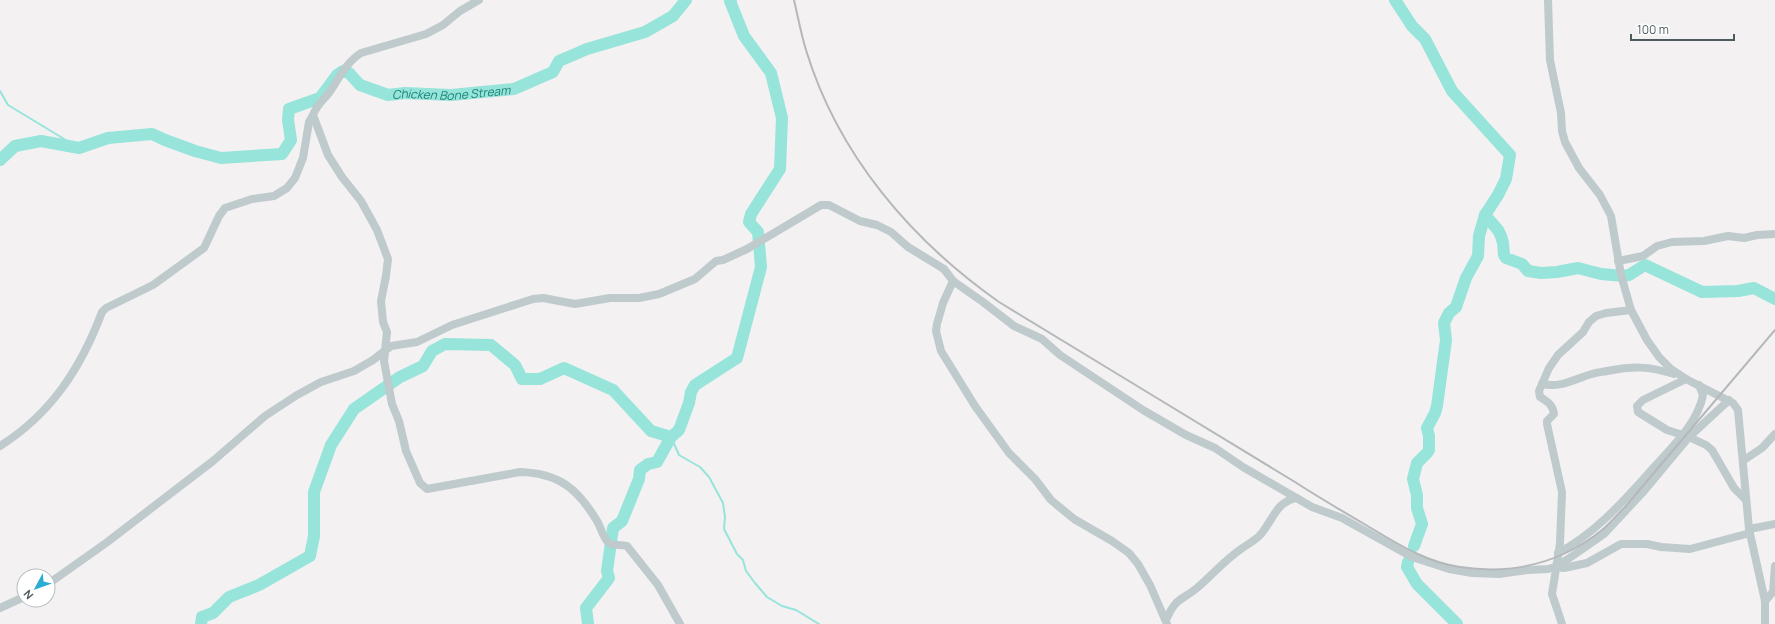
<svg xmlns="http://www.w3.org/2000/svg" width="1775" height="624" font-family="Manrope,sans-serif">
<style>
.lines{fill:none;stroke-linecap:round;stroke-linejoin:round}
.stream{stroke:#96e4da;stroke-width:2}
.river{stroke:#96e4da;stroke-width:12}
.minor{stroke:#becacc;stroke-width:8}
.rail{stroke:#b4b8ba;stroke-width:2}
.labels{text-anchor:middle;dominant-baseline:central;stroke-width:3;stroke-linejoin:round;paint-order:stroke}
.water-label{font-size:12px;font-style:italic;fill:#198376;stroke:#fff}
</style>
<rect width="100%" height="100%" fill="#f3f1f2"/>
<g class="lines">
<g class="stream">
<polyline points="0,91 8,105 79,148"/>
<polyline points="671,437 679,455 700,467 709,477 723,503 725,517 724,529 737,554 743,560 746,571 755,583 767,597 782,606 796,610 819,624"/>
</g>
<g class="river">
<polyline points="1395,0 1412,26 1425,39 1452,91 1510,155 1506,179 1498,195 1485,215 1479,236 1478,256 1466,278 1456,307 1449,313 1444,323 1446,340 1437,406 1435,413 1427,428 1429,436 1429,450 1427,453 1417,463 1413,479 1417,495 1417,508 1422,524 1414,546"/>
<path id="s1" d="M0 160 15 146 41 141 79 148 108 138 152 134 165 140 195 151 221 158 282 154 291 140 288 120 289 109 320 98 337 75 343 71 349 73 360 85 388 95 405 93 451 95 514 89 553 72 559 61 587 49 645 32 673 16 686 0"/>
<polyline points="1485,215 1498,230 1501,236 1503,243 1504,255 1506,258 1522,264 1528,271 1541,273 1557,272 1578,268 1601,274 1624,276 1629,275 1645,265 1702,292 1738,291 1754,288 1775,299"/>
<polyline points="1408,562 1407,567 1417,584 1457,624"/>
<polyline points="201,624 202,617 213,613 229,597 259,585 310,556 314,536 314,492 331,445 354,409 400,377 423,366 432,351 445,344 491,345 515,365 522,379 540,379 564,368 613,390 651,431 671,437"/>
<polyline points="588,624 586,608 609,578 607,571 613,528 622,521 639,479 640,470 648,464 657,462 671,437 679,430 689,403 691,392 695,385 737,358 761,267 758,232 749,222 751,214 780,169 782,118 771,73 744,36 730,1 731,0"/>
</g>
<g class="minor">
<path d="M479 0 460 11 443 25 426 34 361 53C347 62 340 76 331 90 325 99 317 104 313 115L328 155 342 177 361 201 377 230 388 259 386 276 381 301 383 322 387 332 384 361 392 404 399 421 406 451 420 483 427 489 520 472C559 473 578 489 597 521 601 527 603 539 609 543 614 546 621 544 627 546L658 585 680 624"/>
<polyline points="1548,0 1550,60 1561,113 1562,131 1565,142 1579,168 1600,195 1611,216 1621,275 1631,310 1647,340 1659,357 1671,369 1686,379 1733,403 1738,410 1749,529 1765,601 1765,624"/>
<polyline points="1618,261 1643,256 1657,246 1672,242 1704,241 1728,236 1744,238 1757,235 1775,234"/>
<polyline points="953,281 943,303 937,324 936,331 941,351 975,406 1009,453 1035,479 1051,500 1074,519 1112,541 1129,553 1138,564 1150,585 1167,624"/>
<polyline points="1686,379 1643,400 1637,406 1638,412 1667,430 1689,437 1706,445 1712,450 1734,488 1746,500"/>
<path d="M1542 384C1562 388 1574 379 1592 374 1597 372 1603 372 1607 371 1634 366 1648 366 1674 374"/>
<path d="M0 446C51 414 81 368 102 312L106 308 153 285 204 248 219 216 225 208 252 199 274 196 287 188 295 178 303 158 309 122 313 115"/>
<polyline points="1744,460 1762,448 1775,434"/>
<polyline points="1749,529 1775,524"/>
<path d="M1558 553C1598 532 1626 498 1656 465 1674 445 1698 422 1703 395L1699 385"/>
<polyline points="1555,567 1564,568 1587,563 1621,544 1647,544 1661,547 1690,549 1750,533"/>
<polyline points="48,584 106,543 213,461 265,416 297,395 321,382 354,371 373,360 391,346 417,342 452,325 533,299 543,298 575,304 610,298 639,298 659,294 695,279 716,261 723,260 747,249 821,205 829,205 860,221 877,225 891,232 908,247 944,269 953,281 983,302 1014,326 1042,339 1060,355 1143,410 1186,435 1215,448 1243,467 1312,507 1342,518 1412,557 1449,569 1472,573 1499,574 1528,570 1548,569 1555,567 1568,559 1604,534 1644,491 1689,437 1729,400"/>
<polyline points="1765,601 1773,592 1775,566"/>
<polyline points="0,608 24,597"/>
<path d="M1166 620C1176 597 1181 601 1197 588 1212 575 1225 560 1241 549 1248 544 1256 540 1261 534 1273 520 1276 502 1296 498"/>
<path d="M1562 624 1552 594 1560 543 1562 492 1547 424V421L1554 414C1553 405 1548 402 1540 397L1539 391 1549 368 1558 355 1583 332 1589 322 1596 316 1606 313 1631 310"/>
</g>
<path class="rail" d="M794 0C798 17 801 34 806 50 838 155 911 240 999 302 1098 362 1196 422 1295 482 1318 497 1342 511 1366 525 1396 543 1425 562 1460 567 1512 575 1561 563 1602 530 1610 523 1617 515 1625 507L1775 330"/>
</g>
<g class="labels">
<g class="water-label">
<text stroke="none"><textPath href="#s1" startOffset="527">Chicken Bone Stream</textPath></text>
</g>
</g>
<g transform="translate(36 588) rotate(229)"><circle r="19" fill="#ffffff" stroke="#b7bdbe"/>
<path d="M0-3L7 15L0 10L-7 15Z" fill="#2bacd3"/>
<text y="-6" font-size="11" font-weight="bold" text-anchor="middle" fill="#4a5a5d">N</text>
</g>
<path d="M1631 34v6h103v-6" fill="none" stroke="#4a5a5d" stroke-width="2"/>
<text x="1637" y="34" font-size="12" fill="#4a5a5d" stroke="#ffffff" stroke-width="3" paint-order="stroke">100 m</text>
</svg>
